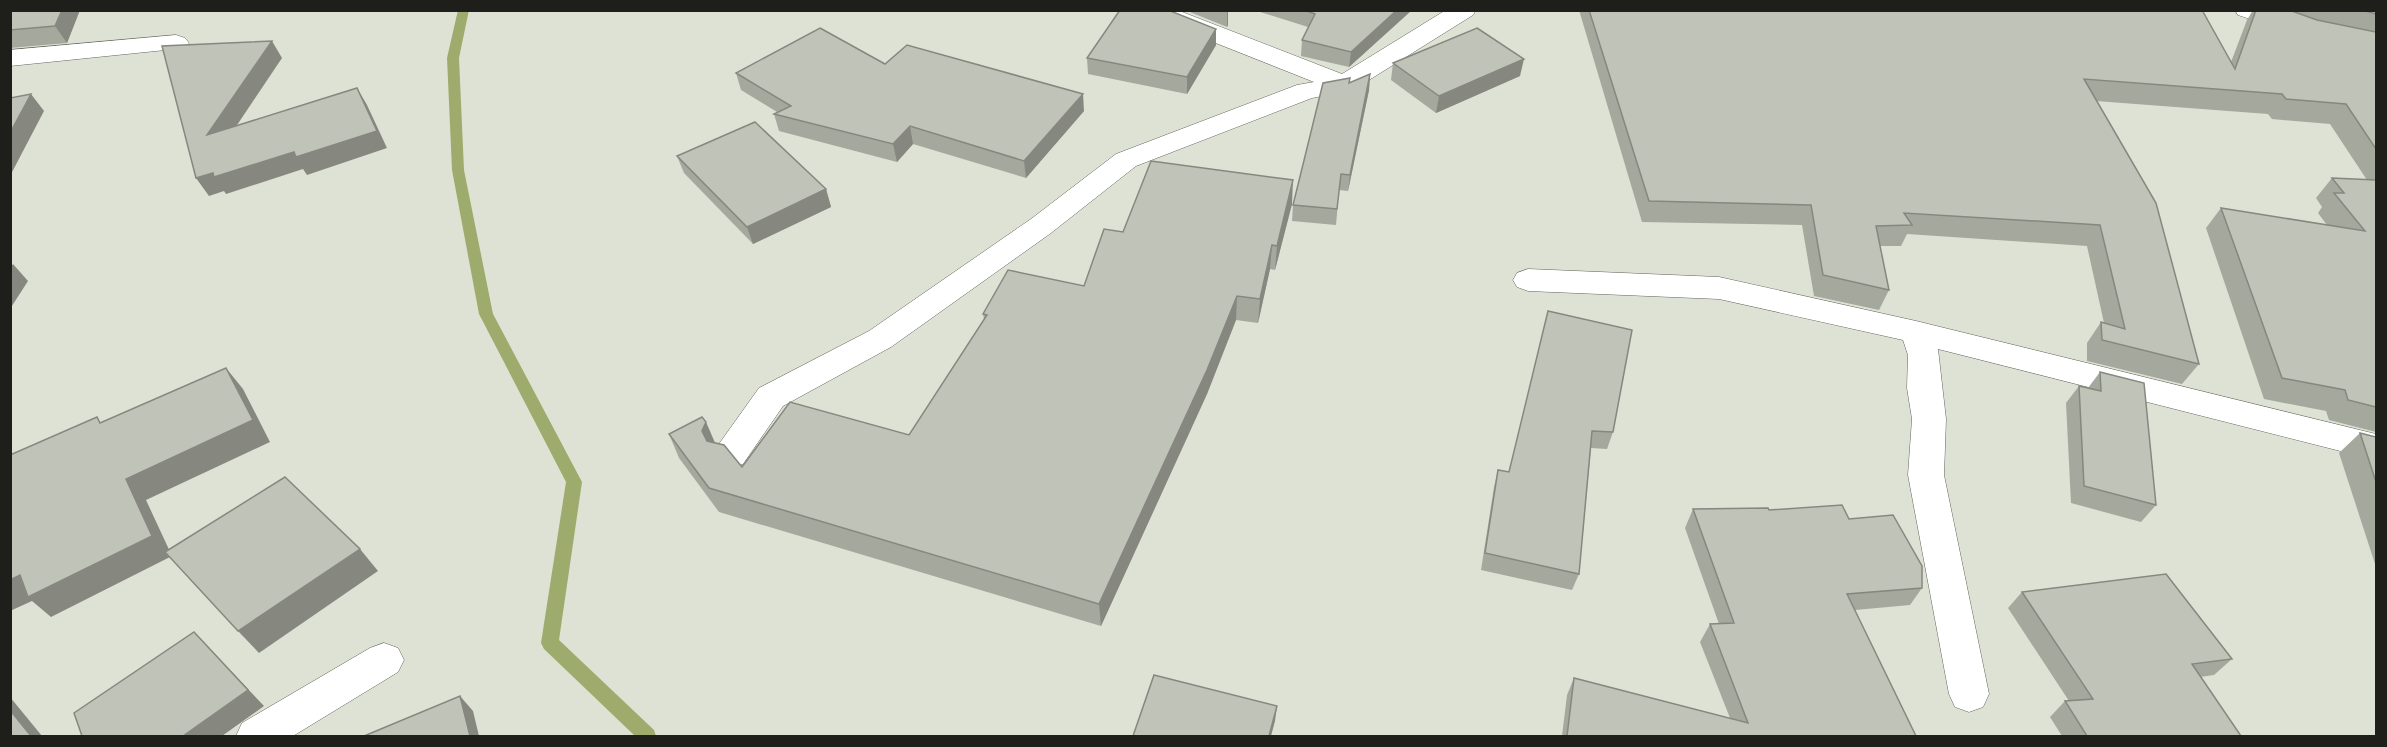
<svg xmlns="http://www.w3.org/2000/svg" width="2387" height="747" font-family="'Public Sans',sans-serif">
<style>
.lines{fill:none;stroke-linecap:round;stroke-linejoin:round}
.stream{fill:#9dac6c;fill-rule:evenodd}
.minor-casing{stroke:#62655a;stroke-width:1}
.minor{fill:#fff;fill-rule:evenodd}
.wall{fill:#a5a89d}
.shaded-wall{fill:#868880}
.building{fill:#c0c3b7;stroke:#868880;stroke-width:1.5}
</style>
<rect width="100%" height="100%" fill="#dee2d5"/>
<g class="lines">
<polygon class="stream" points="458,10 469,10 459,58 464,170 493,314 582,482 559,640 654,730 656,736 635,736 544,649 541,643 566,482 479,314 452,170 447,58"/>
<g class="minor-casing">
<g id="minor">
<polygon points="1142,10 1177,10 1342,74 1446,10 1476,10 1473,15 1353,90 1312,98 1136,166 1051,233 891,347 783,406 743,464 731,467 719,464 714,454 719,444 759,388 869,331 1031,219 1116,154 1297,85 1314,82 1145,15"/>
<polygon points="2235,10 2273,10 2319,26 2376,39 2376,53 2303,37 2238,15"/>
<polygon points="176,35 185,38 189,43 185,48 10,66 10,50"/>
<polygon points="1528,269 1719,277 1916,321 2376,434 2376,460 1938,349 1946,419 1944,475 1989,694 1983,707 1969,712 1955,707 1949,694 1908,475 1912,419 1907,388 1908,355 1903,340 1719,299 1528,291 1517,287 1513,280 1517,273"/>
<polygon points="384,643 398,648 404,660 398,672 293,736 236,736 242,723 370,648"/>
</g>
</g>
<use href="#minor" class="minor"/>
</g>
<g class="wall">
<polygon points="10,10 80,10 67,43 10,48"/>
<polygon points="1185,10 1228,10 1228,25 1227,27"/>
<polygon points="1254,10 1412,10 1349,67 1301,56 1302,40 1308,27"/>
<polygon points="1579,10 2202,10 2231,62 2247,20 2253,10 2376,10 2376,432 2329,420 2326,411 2264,399 2206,228 2221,208 2327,225 2318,213 2322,207 2316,198 2332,178 2367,180 2330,124 2272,119 2268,114 2096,101 2199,364 2182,384 2087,361 2087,343 2101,322 2104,323 2087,246 1907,234 1901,246 1880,246 1889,290 1879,310 1814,296 1802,225 1642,222"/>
<polygon points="1216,29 1216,45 1187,94 1088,74 1087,58"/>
<polygon points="1393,63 1520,76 1436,113 1391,80"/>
<polygon points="885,64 1084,111 1026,178 913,144 897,162 779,131 774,114 777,112 741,90 736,73"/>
<polygon points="1370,74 1369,90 1348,191 1339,190 1336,225 1292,221 1293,205 1349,83"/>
<polygon points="677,156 826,189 831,207 753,244 684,173"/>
<polygon points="1292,204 1275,270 1270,269 1258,323 1236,320 1207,394 1101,626 719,512 679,458 669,434 715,443 742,467 909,435 984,319 983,314 1084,286 1123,232"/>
<polygon points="1548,311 1613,432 1607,449 1591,448 1579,574 1572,590 1481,570 1494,487 1498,470 1509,472"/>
<polygon points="2100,372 2156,505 2141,522 2071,503 2066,403 2079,386 2088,388"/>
<polygon points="2360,433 2376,437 2376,567 2339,453"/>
<polygon points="1693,509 1769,510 1849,519 1922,588 1910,605 1855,610 1916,736 1562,736 1567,695 1574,678 1730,718 1700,642 1710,624 1719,624 1685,528"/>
<polygon points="2022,592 2232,659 2214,675 2200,677 2241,736 2062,736 2050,717 2065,701 2069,701 2008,608"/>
</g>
<g class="shaded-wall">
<polygon points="62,10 80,10 67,43 55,26"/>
<polygon points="1227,10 1228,10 1228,25 1227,27"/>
<polygon points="1397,10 1412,10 1349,67 1351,52"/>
<polygon points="1216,29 1216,45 1187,94 1187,77"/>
<polygon points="272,41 282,58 219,152 207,135"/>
<polygon points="1524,59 1520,76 1436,113 1439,96"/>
<polygon points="1370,74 1369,90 1348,191 1350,175"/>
<polygon points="357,88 367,105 387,148 307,175 303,169 226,194 224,191 209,196 196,178"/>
<polygon points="31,94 44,111 10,176 10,133"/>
<polygon points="1083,94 1084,111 1026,178 1024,161"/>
<polygon points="910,126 913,144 897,162 893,144"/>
<polygon points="1293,180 1292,204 1275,270 1277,246"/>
<polygon points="826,189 831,207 753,244 747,227"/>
<polygon points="1272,245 1270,269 1258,323 1260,299"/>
<polygon points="13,264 28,281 10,309 10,268"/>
<polygon points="1237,296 1236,320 1207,394 1101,626 1099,604"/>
<polygon points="226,368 243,389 270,442 146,500 172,556 51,617 32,601 10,611 10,580 20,575 126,479"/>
<polygon points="706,422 716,445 712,455 702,431"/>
<polygon points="360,549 378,571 259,653 238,631"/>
<polygon points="194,632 210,649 264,706 222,736 183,736"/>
<polygon points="460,696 473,711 479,736 470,736"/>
<polygon points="10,697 42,736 31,736 10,710"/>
<polygon points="1277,706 1275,721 1271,736 1269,736"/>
</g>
<g class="building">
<polygon points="10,10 62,10 55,26 10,30"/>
<polygon points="1120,10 1168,10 1216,29 1187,77 1087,58"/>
<polygon points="1304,10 1397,10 1351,52 1302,40 1315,14"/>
<polygon points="1589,10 2202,10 2235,69 2256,10 2289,10 2317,20 2376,32 2376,149 2346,104 2286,99 2282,94 2084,79 2156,203 2199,364 2102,340 2101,322 2125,329 2100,225 1904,213 1912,225 1876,226 1889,290 1823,275 1811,205 1649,201"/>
<polygon points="2362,10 2376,10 2376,14"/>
<polygon points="820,28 885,64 907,45 1083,94 1024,161 910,126 893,144 774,114 791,106 736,73"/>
<polygon points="1477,28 1524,59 1439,96 1393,63"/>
<polygon points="272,41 207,135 357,88 377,131 296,157 294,152 214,177 213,173 196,178 162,46"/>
<polygon points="1370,74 1350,175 1341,174 1337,209 1293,205 1323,83 1350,78 1349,83"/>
<polygon points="31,94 10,133 10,98"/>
<polygon points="755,122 826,189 747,227 677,156"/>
<polygon points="1151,161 1293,180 1277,246 1272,245 1260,299 1237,296 1207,370 1099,604 709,488 669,434 702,417 706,422 702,431 707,441 724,445 742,467 790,402 909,435 987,315 983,314 1008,270 1084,286 1104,229 1123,232"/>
<polygon points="2332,178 2376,180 2376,407 2348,400 2345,390 2282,378 2221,208 2365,231 2334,193 2344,193"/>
<polygon points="1548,311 1632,330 1613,432 1592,431 1579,574 1485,553 1498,470 1509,472"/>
<polygon points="226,368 253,420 126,479 152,536 28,597 20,575 10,580 10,455 97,417 100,423"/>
<polygon points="2100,372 2144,383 2156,505 2084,486 2079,386 2101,391"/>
<polygon points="2360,433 2376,437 2376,482"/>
<polygon points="285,477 360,549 238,631 165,552"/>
<polygon points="1842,505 1849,519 1893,515 1922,566 1922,588 1847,594 1916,736 1567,736 1574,678 1748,723 1710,624 1734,623 1693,509 1768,508 1769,510"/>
<polygon points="2166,574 2232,659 2192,664 2241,736 2087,736 2065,701 2093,699 2022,592"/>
<polygon points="194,632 248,690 183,736 82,736 74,713"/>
<polygon points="1154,675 1277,706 1269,736 1133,736"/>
<polygon points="460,696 470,736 364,736"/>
<polygon points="10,710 31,736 10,736"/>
</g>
<rect width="2387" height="747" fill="none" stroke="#1e1f1b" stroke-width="24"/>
</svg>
